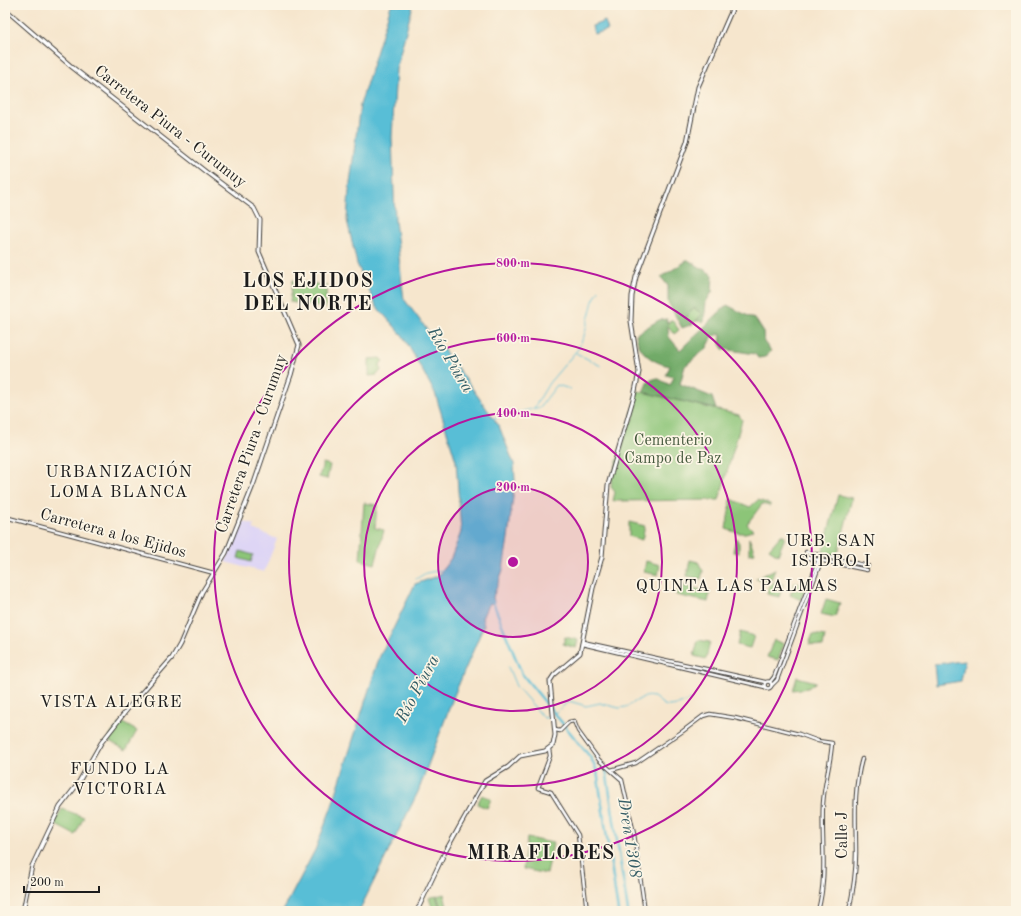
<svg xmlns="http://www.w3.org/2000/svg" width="1021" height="916" font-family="'Old Standard TT',serif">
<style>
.built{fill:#ded5f5}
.green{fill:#8cc578;stroke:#54704a}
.forest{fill:#71aa68;stroke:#466342}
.water{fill:#58bed6;stroke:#3a6d79}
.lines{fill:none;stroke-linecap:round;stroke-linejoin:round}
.stream{stroke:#58bed6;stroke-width:1}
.canal{stroke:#58bed6;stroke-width:2.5}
.tertiary-casing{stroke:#3d3a37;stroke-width:4.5}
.secondary-casing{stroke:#3d3a37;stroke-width:5}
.tertiary{stroke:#fff;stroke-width:2.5}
.secondary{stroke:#fff;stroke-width:3}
.ring{fill:none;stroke:#b5179e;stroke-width:2}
.labels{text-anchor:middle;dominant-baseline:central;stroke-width:3.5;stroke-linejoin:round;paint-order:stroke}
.street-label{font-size:16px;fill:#1c1c1c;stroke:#fcf5e5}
.park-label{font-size:16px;fill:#43573c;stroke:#fcf5e5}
.water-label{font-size:17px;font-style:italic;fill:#345d66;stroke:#fcf5e5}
.neighbourhood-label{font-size:17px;letter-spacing:1px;fill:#1c1c1c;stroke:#fcf5e5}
.district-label{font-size:20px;font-weight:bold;letter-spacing:1px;fill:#1c1c1c;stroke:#fcf5e5}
.centre{fill:#b5179e;stroke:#fcf5e5;stroke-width:2}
.ring-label{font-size:12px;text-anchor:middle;font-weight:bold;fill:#b5179e;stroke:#fcf5e5;stroke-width:3.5;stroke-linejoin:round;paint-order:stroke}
</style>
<rect width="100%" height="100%" fill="#fcf5e5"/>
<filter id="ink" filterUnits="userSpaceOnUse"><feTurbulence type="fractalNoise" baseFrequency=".025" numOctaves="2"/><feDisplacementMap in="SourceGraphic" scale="8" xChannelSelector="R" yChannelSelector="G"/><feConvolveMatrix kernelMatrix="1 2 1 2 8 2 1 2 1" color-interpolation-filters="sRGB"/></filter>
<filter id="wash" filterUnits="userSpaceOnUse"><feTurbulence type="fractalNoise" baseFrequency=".012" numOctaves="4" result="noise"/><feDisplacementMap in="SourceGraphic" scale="16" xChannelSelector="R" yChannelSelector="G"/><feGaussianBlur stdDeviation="0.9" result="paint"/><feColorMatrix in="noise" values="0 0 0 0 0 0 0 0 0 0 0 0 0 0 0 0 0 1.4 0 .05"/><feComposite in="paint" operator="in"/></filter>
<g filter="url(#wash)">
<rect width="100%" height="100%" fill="#f6e6cd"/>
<polygon class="built" points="243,521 254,525 253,529 277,539 264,572 225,562"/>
<g class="green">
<polygon points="293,280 327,286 325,308 290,302"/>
<polygon points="694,307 702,314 693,324 685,319"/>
<polygon points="672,320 679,330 674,334 667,324"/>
<polygon points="380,358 383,361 380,364 381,370 377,375 369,376 369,359"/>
<polygon points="638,391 739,415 742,420 719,500 613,501 615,492 611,487 612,476 629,423 634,419 631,416"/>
<polygon points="323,463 330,465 327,479 319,477"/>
<polygon points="838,495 852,498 837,557 822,555"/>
<path d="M731 499 750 507 758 500 770 504V506L762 504 747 524 753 530C744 536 735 532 726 529Z"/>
<polygon points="364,503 377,505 375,528 384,530 375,564 360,560"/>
<polygon points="629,522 645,526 642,540 629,536"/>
<polygon points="781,535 784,535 785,537 778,555 769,549"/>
<polygon points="736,538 739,543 739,553 733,552"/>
<polygon points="749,538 755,553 749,554"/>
<polygon points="240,551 253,555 251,562 238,558"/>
<polygon points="690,560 698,562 703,571 701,579 687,576"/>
<polygon points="646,561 660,565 658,575 644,572"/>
<polygon points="775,569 772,578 768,581 756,579"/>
<polygon points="776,581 783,584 779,597 767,594 769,586"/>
<polygon points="795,582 806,586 801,600 790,595"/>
<polygon points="679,585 710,592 708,602 676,595"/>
<polygon points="826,599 840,603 835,617 821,614"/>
<polygon points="740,632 754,636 750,648 737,645"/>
<polygon points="813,634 825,636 823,647 809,644"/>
<polygon points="565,637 578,640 576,648 563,644"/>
<polygon points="698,640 710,642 706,659 694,656"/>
<polygon points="774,640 784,644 778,660 767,657"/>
<polygon points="797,677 816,682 808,688 793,690"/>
<polygon points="121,722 137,731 126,750 109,741 110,735"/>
<polygon points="482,795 491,799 487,808 477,804"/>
<polygon points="62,809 84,817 75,835 54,824"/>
<polygon points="527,838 553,843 547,874 523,869"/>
<polygon points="444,894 447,907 441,908 437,896"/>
<polygon points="436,896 440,908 433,910 429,898"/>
</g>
<g class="forest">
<polygon points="688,260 713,275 712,292 706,302 704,322 696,321 702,314 694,308 685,319 693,324 682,328 668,302 668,286 661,277"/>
<path d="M727 305 756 320 763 331 764 342 771 351 766 357 758 358 755 354 723 349 720 344 721 334 713 336 707 348 685 366 680 384 712 397 716 409 643 392 648 381 657 378 670 385 674 377 666 375 670 366C653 363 637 352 636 334L659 320 667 319 669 337 680 350Z"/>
</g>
<g class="water">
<polygon points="391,5 413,5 396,69 392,137 395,220 402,284 404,299 431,335 452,360 499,426 514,464 515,481 508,538 503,570 493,597 494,602 488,605 482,618 484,625 453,698 418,792 359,911 283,911 315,850 332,806 379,658 415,584 438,576 451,558 461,532 456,461 435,393 403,336 376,306 357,264 347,220 349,191 360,105"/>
<polygon points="605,21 608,30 594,34 592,26"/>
<polygon points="965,661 961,681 936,685 934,664"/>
</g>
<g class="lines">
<g class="stream">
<polyline points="576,353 601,366"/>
<polyline points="534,408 549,383 578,349 584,336 593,301 599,290"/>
<polyline points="492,419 540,407 557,385 570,389"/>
<polyline points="416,579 426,573 443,570"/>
<polyline points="508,667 516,686 544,718 550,717"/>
<polyline points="554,714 569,701 586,706 600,703 619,708 626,707 645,696 654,697 664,705 669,706 678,705 690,700"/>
</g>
<g class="canal">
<polyline points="492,600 522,674 591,758 597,771 618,911"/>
<polyline points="606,769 628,911"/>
</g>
</g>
</g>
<g filter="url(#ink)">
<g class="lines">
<g class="tertiary-casing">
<g id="tertiary">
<polyline points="5,517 214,573"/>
<polyline points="806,552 868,566"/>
<polyline points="804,557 867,570"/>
<polyline points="583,642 765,682"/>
<polyline points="582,644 765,687"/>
<circle cx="768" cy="685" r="3.5"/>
<polyline points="770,682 774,677 820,556 821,561 777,680 771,686"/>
<polyline points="555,730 560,731 569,722 574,721 578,731 599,760 622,780 634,834 645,911"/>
<polyline points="549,749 550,756 538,788 551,792 578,835 587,911"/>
<path d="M611 770 636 763 683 731 703 716 710 714 735 718 799 734 818 741 832 743C831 763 824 783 823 804 821 841 828 873 818 911"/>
<path d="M849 911C853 892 856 873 856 853 856 821 853 790 862 759"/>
</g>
</g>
<g class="secondary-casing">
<g id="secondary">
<polyline points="5,9 72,67 206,172 254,208 260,220 259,252 299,345 291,375 254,483 226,553 202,592 180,644 172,658 130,706 101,743 77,785 60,807 32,866 23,911"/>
<polyline points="417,911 444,854 485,781 508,767 520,756 545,751 553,745 555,735 550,681 554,675 580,653 593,588 602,557 608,485 634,396 639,372 631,321 632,296 636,277 687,142 698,87 734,5"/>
</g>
</g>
<use href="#tertiary" class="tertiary"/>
<use href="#secondary" class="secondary"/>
</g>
</g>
<circle cx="513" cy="562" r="75" fill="#b5179e" fill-opacity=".12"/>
<g class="ring">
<circle cx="513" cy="562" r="75"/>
<circle cx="513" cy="562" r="149"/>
<circle cx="513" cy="562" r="224"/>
<circle cx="513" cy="562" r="299"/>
</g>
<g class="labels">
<g class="street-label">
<text transform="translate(170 127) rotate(38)">Carretera Piura - Curumuy</text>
<text transform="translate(252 444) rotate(-71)">Carretera Piura - Curumuy</text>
<text transform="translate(113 534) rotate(15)">Carretera a los Ejidos</text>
<text transform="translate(843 835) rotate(-90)">Calle J</text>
</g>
<g class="park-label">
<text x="673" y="441">Cementerio<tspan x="673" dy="18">Campo de Paz</tspan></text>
</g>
<g class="water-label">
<text transform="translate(450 360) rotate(59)">Río Piura</text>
<text transform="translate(418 689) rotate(-62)">Río Piura</text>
<text transform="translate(629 838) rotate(81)">Dren 1308</text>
</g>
<g class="neighbourhood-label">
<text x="119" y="472">URBANIZACIÓN<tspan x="119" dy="20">LOMA BLANCA</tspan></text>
<text x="831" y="541">URB. SAN<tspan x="831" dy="20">ISIDRO I</tspan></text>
<text x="737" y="586">QUINTA LAS PALMAS</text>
<text x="111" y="702">VISTA ALEGRE</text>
<text x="120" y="769">FUNDO LA<tspan x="120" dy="20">VICTORIA</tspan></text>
</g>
<g class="district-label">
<text x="308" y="282">LOS EJIDOS<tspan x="308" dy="23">DEL NORTE</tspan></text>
<text x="541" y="854">MIRAFLORES</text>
</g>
</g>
<circle cx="513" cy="562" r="6" class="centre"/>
<g class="ring-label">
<text x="513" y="267">800 m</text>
<text x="513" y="342">600 m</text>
<text x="513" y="417">400 m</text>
<text x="513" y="491">200 m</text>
</g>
<rect width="1021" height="916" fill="none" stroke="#fcf5e5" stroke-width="20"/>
<path d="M24 886v6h75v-6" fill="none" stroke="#1c1c1c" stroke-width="2"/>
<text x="30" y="886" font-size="12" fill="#1c1c1c" stroke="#fcf5e5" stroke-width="3" paint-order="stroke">200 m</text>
</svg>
